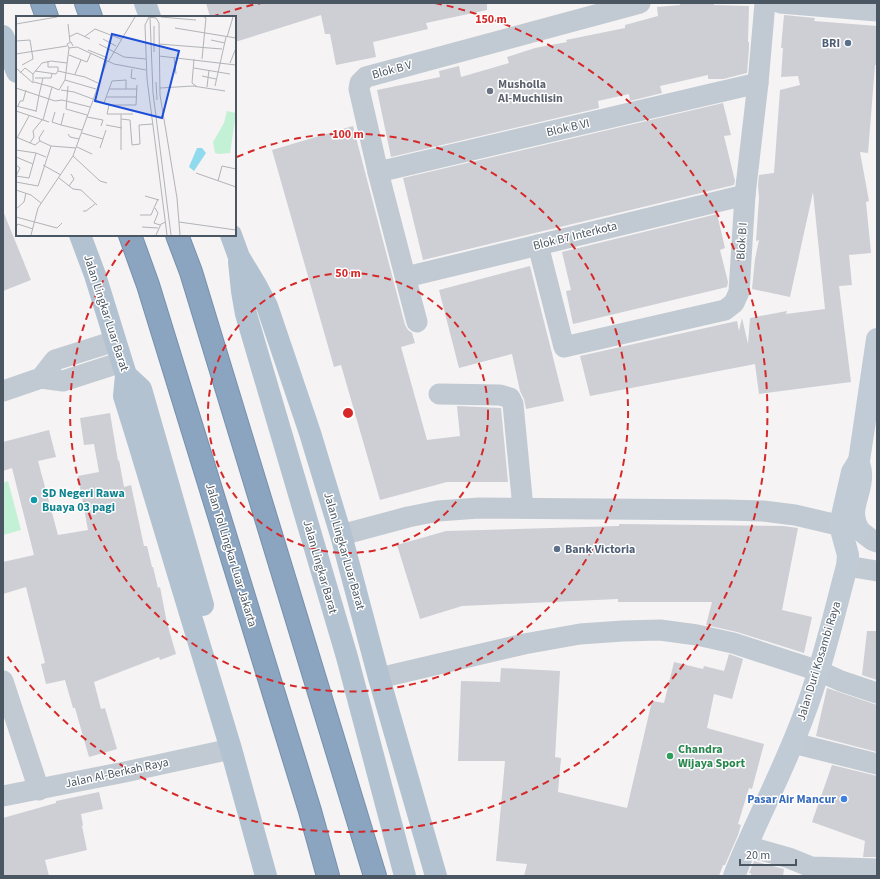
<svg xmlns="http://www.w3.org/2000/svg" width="880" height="879" font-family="'Source Sans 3',sans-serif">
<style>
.green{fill:#c3f1d5}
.building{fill:#cdcfd5}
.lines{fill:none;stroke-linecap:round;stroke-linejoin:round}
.highway-casing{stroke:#7690ad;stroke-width:24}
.street{stroke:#c1cad2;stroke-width:21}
.secondary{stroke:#c1cbd6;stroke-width:22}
.primary{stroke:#b3c2d1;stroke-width:22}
.highway{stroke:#8ba5c1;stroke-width:22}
.ring{fill:none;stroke:#d62828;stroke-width:2;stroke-dasharray:7 5}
.service-dot{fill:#5c6f8a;stroke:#fff;stroke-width:1.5}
.worship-dot{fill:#6b7280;stroke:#fff;stroke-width:1.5}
.culture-dot{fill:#0f9aa8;stroke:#fff;stroke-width:1.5}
.leisure-dot{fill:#2e9e5b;stroke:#fff;stroke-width:1.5}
.shop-dot{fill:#3f7fe0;stroke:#fff;stroke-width:1.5}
.labels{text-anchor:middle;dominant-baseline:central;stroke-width:3;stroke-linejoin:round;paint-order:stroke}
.service-label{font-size:12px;font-weight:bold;fill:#4e5e75;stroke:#fff;text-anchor:end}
.street-label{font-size:12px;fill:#4a5661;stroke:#fff}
.worship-label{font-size:12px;font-weight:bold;fill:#5b616d;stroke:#fff;text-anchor:start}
.culture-label{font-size:12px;font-weight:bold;fill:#0d838f;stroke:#fff;text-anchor:start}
.leisure-label{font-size:12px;font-weight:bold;fill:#27864d;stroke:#fff;text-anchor:start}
.shop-label{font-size:12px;font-weight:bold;fill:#366cbe;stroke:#fff;text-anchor:end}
.inset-road{fill:none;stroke:#b1b4b9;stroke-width:1}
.view{fill:#1d4ed8;fill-opacity:0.15;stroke:#1d4ed8;stroke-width:2}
.inset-edge{fill:none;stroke:#4a5661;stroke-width:2}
.centre{fill:#d62828;stroke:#fff;stroke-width:2}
.ring-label{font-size:12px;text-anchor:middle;font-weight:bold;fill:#d62828;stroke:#fff;stroke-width:3;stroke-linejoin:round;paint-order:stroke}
</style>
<rect width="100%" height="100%" fill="#f5f3f3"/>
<polygon class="green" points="8,481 21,530 3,535 3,483"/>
<g class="building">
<polygon points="206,3 487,3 487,10 426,23 428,29 373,42 376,57 336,65 330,34 325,34 321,15 235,42 235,17 210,17"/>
<polygon points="680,3 714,3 714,5 749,6 748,42 749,42 749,48 747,73 723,79 708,79 708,75 660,86 662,93 630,101 629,94 598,101 599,108 391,157 377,90 440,77 439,71 459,66 461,77 509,63 507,57 535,48 567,42 566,40 625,28 625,25 658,16 657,7 680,5"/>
<polygon points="784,15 815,18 814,21 877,26 877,65 875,65 868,153 860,152 869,201 866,202 871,253 849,255 852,285 839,286 851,382 759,394 755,364 590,396 580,356 737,321 739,331 742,318 748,344 750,318 787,311 786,314 825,309 813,192 790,297 752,289 755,259 759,240 756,241 759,198 758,185 759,175 774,173 780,90 800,85 798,76 781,77 783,48 781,48"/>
<polygon points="723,103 731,135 724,136 735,181 734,185 423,260 403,178"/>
<polygon points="353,126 405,325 408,330 412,333 415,343 401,347 427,440 460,436 457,406 501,408 508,482 447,482 380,500 341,365 334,367 272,150"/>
<polygon points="3,211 31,280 3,291"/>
<polygon points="717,214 725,248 720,250 728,282 727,287 573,324 566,291 571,290 562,252"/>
<polygon points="530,266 564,401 526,409 524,399 520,391 512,354 459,368 439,290"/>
<polygon points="110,413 118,461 119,460 124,487 131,485 144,546 147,546 152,567 153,567 158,588 160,587 167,623 176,654 160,660 159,657 94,682 101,709 105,708 117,749 89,757 75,708 73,708 65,680 46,684 41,664 45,663 26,587 3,594 3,562 34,555 12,468 3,471 3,442 49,430 56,457 38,461 58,535 88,530 78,476 99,472 94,444 84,445 80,418"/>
<polygon points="619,524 783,526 798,528 782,610 812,617 804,653 737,632 706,625 712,602 618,602 618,599 462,606 420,619 397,545 446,531 619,526"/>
<polygon points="867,631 877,631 877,680 862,675"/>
<polygon points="729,654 743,659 732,699 714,694 707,728 764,744 752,789 749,788 738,824 741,825 738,835 725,865 723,865 719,876 524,876 527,864 496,861 505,761 458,761 461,681 500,682 501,668 560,671 555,757 561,758 558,792 627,808 652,701 664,703 674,662 703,669 704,666 724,671"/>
<polygon points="827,688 877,705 877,752 816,736"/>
<polygon points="832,765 877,776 877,857 863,857 865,841 812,822"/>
<polygon points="99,792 103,809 81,814 83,825 82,826 87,850 45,860 49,876 3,876 3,818 56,803 56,801"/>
<polygon points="754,861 784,869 783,876 751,876 751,873 749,873"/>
</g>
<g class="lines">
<g class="highway-casing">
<g id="highway">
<polyline points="42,3 47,17"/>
<polyline points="86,3 91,17"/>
<polyline points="130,235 148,285 310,811 328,876"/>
<polyline points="177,235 191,272 375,876"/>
</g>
</g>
<g class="street">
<polyline points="780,3 877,11"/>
<polyline points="378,172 758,83"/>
<polyline points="538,245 564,347 725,310 734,303 739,292 745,195 758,83 765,3"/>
<polyline points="406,277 745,195"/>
<polyline points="417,322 378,172 359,89 360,83 366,77 640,3"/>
<polyline points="41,378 55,360 115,341"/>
<polyline points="3,391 41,378 63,381 122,362"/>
<polyline points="439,394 500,395 510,398 513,404 523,508"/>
<polyline points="341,535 408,517 438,511 479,508 727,510 763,511 795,515 859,530 872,540 877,542"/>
<polyline points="847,566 877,571"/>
<polyline points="379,678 524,644 580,634 623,631 660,630 697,635 733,643 819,671 841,681 877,693"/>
<polyline points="3,681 39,790"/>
<polyline points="793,743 877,764"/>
<polyline points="3,796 125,772 231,749"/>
<polyline points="746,846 789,858 811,867 877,869"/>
</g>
<g class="secondary">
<path d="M859 530C846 510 863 493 861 473 861 469 859 465 859 461L877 339"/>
<path d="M734 876C756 820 785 768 805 712 823 664 834 614 847 566L848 555 842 533 841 520 852 472 859 461"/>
</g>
<g class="primary">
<polyline points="145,3 150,17"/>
<polyline points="3,36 17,72"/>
<polyline points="80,235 95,275 126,375 124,396 138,441 231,749 266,876"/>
<polyline points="231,235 239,257 257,287 267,306 310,433 341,535 379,678 436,876"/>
<polyline points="239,262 242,291 246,314 347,657 405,876"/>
<polyline points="126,375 141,389 203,605"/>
</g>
<use href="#highway" class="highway"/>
</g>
<g class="ring">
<circle cx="348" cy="413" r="140"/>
<path d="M237 157A279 279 0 1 1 133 236"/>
<path d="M212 17A419 419 0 0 1 261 3M435 3A419 419 0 1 1 5 653"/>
</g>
<g class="service-dot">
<circle cx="848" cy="43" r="4"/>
<circle cx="557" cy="549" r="4"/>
</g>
<circle class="worship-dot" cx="490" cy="91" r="4"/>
<circle class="culture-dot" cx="34" cy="500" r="4"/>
<circle class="leisure-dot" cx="670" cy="756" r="4"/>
<circle class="shop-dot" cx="844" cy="799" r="4"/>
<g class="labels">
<g class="service-label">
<text x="840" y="43">BRI</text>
<text x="565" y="549" text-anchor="start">Bank Victoria</text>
</g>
<g class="street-label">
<text transform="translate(392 70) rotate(-15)">Blok B V</text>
<text transform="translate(568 128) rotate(-13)">Blok B VI</text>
<text transform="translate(575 236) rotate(-14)">Blok B7 Interkota</text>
<text transform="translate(742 241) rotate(-86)">Blok B I</text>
<text transform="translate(106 313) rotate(72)">Jalan Lingkar Luar Barat</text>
<text transform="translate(344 551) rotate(74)">Jalan Lingkar Luar Barat</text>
<text transform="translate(231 555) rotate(73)">Jalan Tol Lingkar Luar Jakarta</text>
<text transform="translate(320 567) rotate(74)">Jalan Lingkar Barat</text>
<text transform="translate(819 661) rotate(-73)">Jalan Duri Kosambi Raya</text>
<text transform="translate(117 773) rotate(-12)">Jalan Al-Berkah Raya</text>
</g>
<g class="worship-label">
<text x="498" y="84">Musholla<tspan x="498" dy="14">Al-Muchlisin</tspan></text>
</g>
<g class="culture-label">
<text x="42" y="493">SD Negeri Rawa<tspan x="42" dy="14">Buaya 03 pagi</tspan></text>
</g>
<g class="leisure-label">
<text x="678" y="749">Chandra<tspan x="678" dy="14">Wijaya Sport</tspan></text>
</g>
<g class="shop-label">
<text x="836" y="799">Pasar Air Mancur</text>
</g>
</g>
<g transform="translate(16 16)">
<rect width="220" height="220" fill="#f5f3f3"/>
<path d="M211 95 220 97 214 137 203 138 199 137 197 126 208 107Z" fill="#c3f1d5"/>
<path d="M181 132H186L190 137 178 155 173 151Z" fill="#90daee"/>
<path class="inset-road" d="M134 1 137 77 155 219M145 1 180 4M0 8 41 1M52 8 54 26M138 10V36M159 12 220 22M53 21 61 17 74 23M68 21 79 13 105 23M211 21 217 1M87 23 100 30M195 24 209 27M0 25 14 24 17 43 6 49M83 28 108 41 130 43M143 28 206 33M57 30 55 26 51 28 53 32 61 31 98 48 130 54M72 34 92 42M0 38 51 30M53 39 71 46 75 37M143 40 220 49M158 41 160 58M178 43 176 67 180 70M186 43 190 2 188 1M32 45V51H42V55M92 46 119 1M214 47 220 32M0 52 17 67V58L26 47 35 45 51 47M178 52 214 58M116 53 115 62 120 63M19 55 40 58 42 55M42 55 69 61 82 67M4 57 9 52 17 58M59 58 65 44M186 60 200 63M19 62H35L36 58M49 64 53 32M18 66 36 71M140 66 141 84M52 70 50 93 71 99M199 70 210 21M191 71 193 54M0 72 39 85 46 84 74 91M144 72 177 70 209 75M93 73H121M45 74 58 76 93 89H120L121 69M23 79 27 62M90 81H121M88 87 96 65 110 64V73M93 89 91 98H117M0 90 20 95M2 90 4 85H7L10 74M0 95 33 106M20 96 23 79M39 96 36 106 45 109M48 97 45 109 66 114M105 98V134M71 101 87 104 85 110M105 103 114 104 116 129 124 128 123 109 137 108M27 104 36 71 43 74 49 64 80 73M90 109 106 112M66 117 87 123M52 118 54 121 63 123M0 121 19 129 24 125 35 130 60 132M1 122 13 100M24 125 23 122 28 114M14 127 18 121 17 115 26 104M61 131 76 138M84 132 90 114M0 134 20 137M57 140 84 165 91 167M0 141 17 148M0 149 4 152 0 160 13 162 20 137 30 141M27 149 45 159M180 157 220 171M43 162 57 173 65 174 81 189M202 165 206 150 220 153M0 166 22 170 35 130M53 170 58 163 55 158M0 174 15 179 25 187M129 180 143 184M139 192 142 197 138 207 144 209M0 193 8 186 10 177M67 195H70L79 188M124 199H135L142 183M0 201 41 212 46 207M163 206 220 214M0 211 2 208 17 213M126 211 142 212M15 219 22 192 57 140 91 45M140 219 145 208 150 206M151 219 131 63 129 9 133 1 140 2 143 7 144 79 161 182 164 219"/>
<path class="view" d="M96 18 163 35 146 102 79 85Z"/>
<rect width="220" height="220" class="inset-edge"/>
</g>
<circle cx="348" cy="413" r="6" class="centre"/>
<g class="ring-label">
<text x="491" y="23">150 m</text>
<text x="348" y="138">100 m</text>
<text x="348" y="277">50 m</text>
</g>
<rect width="880" height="879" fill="none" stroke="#4a5661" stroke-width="8"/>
<path d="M740 859v6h56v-6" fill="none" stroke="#4a5661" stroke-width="2"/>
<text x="746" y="859" font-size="12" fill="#4a5661" stroke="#ffffff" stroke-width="3" paint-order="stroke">20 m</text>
</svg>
